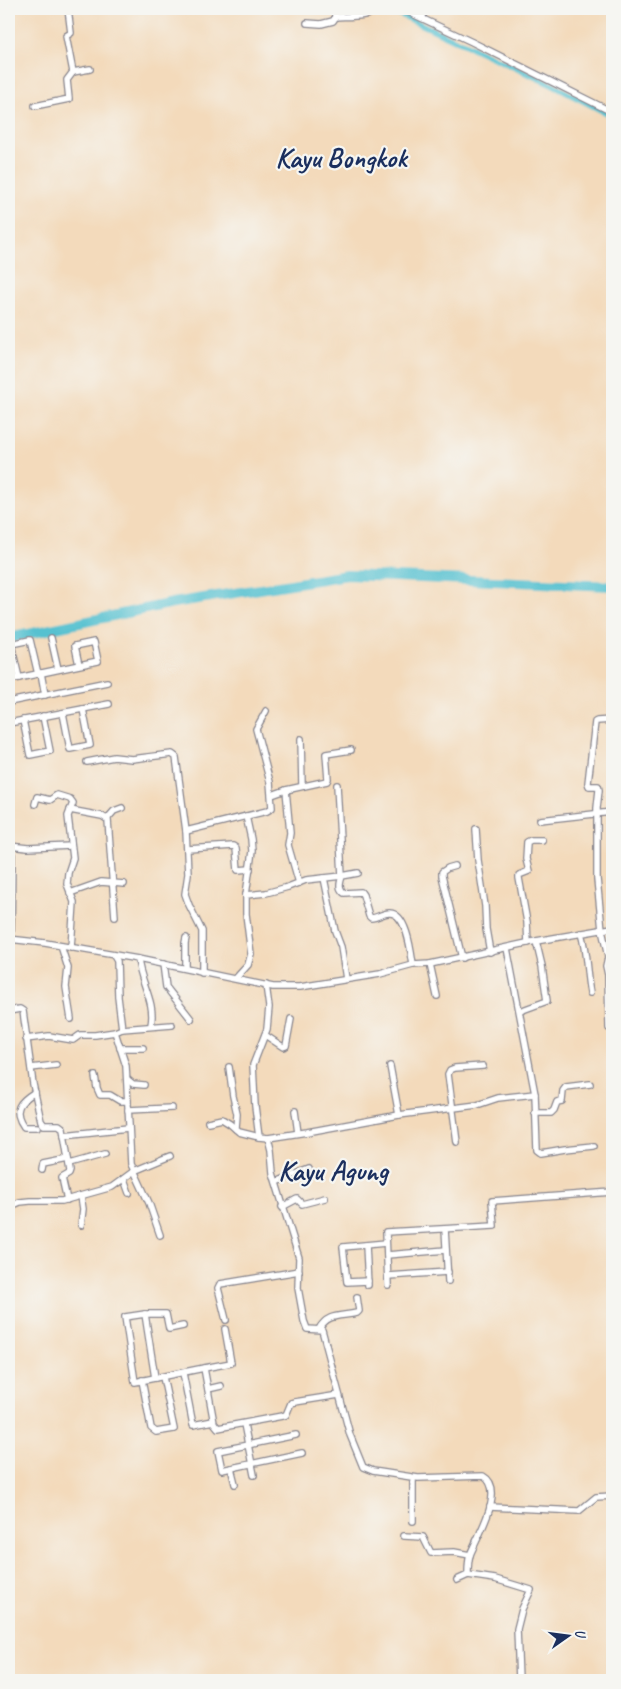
<svg xmlns="http://www.w3.org/2000/svg" width="621" height="1689" font-family="Caveat,sans-serif">
<style>
.lines{fill:none;stroke-linecap:round;stroke-linejoin:round}
.canal{stroke:#56c1d0;stroke-width:5.5}
.river{stroke:#56c1d0;stroke-width:10}
.minor-casing{stroke:#87848c;stroke-width:8}
.minor{stroke:#fff;stroke-width:5.5}
.labels{text-anchor:middle;dominant-baseline:central;stroke-width:4.5;stroke-linejoin:round;paint-order:stroke}
.quarter-label{font-size:28px;font-weight:bold;fill:#1b2f5e;stroke:#f6f6f2}
</style>
<rect width="100%" height="100%" fill="#f6f6f2"/>
<filter id="ink" filterUnits="userSpaceOnUse"><feTurbulence type="fractalNoise" baseFrequency=".02" numOctaves="2"/><feDisplacementMap in="SourceGraphic" scale="10" xChannelSelector="R" yChannelSelector="G"/><feConvolveMatrix kernelMatrix="1 2 1 2 8 2 1 2 1" color-interpolation-filters="sRGB"/></filter>
<filter id="wash" filterUnits="userSpaceOnUse"><feTurbulence type="fractalNoise" baseFrequency=".0096" numOctaves="4" result="noise"/><feDisplacementMap in="SourceGraphic" scale="20" xChannelSelector="R" yChannelSelector="G"/><feGaussianBlur stdDeviation="1.12" result="paint"/><feColorMatrix in="noise" values="0 0 0 0 0 0 0 0 0 0 0 0 0 0 0 0 0 1.4 0 .05"/><feComposite in="paint" operator="in"/></filter>
<g filter="url(#wash)">
<rect width="100%" height="100%" fill="#f3dabb"/>
<g class="lines">
<polyline class="canal" points="388,9 552,85 612,116"/>
<polyline class="river" points="9,638 173,603 347,575 612,586"/>
</g>
</g>
<g filter="url(#ink)">
<g class="lines">
<g class="minor-casing">
<g id="minor">
<polyline points="402,9 472,42 612,112"/>
<path d="M335 17C347 16 369 18 377 9"/>
<polyline points="423,18 423,9"/>
<polyline points="307,23 321,24 333,21 335,18 335,9"/>
<polyline points="73,72 90,69"/>
<polyline points="35,106 69,99 67,80 73,72 66,36 71,33 68,9"/>
<polyline points="51,638 58,669"/>
<polyline points="41,673 45,695"/>
<polyline points="19,678 11,644 30,640 38,674"/>
<polyline points="9,680 98,661 94,642 75,646 79,665"/>
<polyline points="9,702 107,682"/>
<polyline points="63,713 70,749 90,745 83,709"/>
<polyline points="23,720 30,755 50,751 43,716"/>
<polyline points="9,723 109,704"/>
<polyline points="301,739 302,786"/>
<polyline points="87,762 114,757 132,759 172,754 176,757 186,831 188,874 185,894 189,905 202,931 202,973"/>
<polyline points="272,795 286,790"/>
<polyline points="35,804 37,797 50,800 57,795 70,799 73,803 68,816 73,858 68,873 67,884 74,902 71,948"/>
<polyline points="70,810 102,816 108,820 115,917"/>
<polyline points="107,819 114,811 122,808"/>
<polyline points="540,820 612,812"/>
<polyline points="476,829 478,860 485,906 486,929 490,952"/>
<polyline points="186,831 267,811 272,808 270,782 256,729 266,711"/>
<polyline points="9,846 28,848 71,846"/>
<polyline points="188,849 233,846 236,848 238,870 250,869"/>
<polyline points="455,866 448,868 442,872 442,876 462,958"/>
<path d="M358 873 342 876C340 883 338 888 344 893L361 892 363 895 369 916 371 918C378 918 384 912 390 913 407 914 411 952 413 965"/>
<polyline points="324,878 335,931 341,947 346,979"/>
<polyline points="299,883 288,845 290,833 286,790 327,781 328,779 326,754 351,750"/>
<polyline points="70,893 101,882 124,884"/>
<polyline points="246,895 252,851 251,839 246,816"/>
<path d="M581 933C587 953 586 973 590 993"/>
<polyline points="9,939 45,943 138,959 273,987 300,987 380,974 413,965 430,964 536,941 612,928"/>
<polyline points="11,939 12,855"/>
<polyline points="528,943 527,922 519,878 519,875 529,871 526,859 527,842 531,840 542,840"/>
<polyline points="61,946 68,968 66,987 71,1019"/>
<polyline points="507,948 535,1094 537,1150 541,1153 565,1149 594,1146"/>
<polyline points="114,956 117,961 118,997 122,1029"/>
<path d="M138 959C140 982 156 1002 151 1025"/>
<polyline points="163,964 166,987 191,1019"/>
<polyline points="430,964 437,996"/>
<polyline points="185,968 185,943 186,938"/>
<polyline points="236,978 248,965 251,954 246,914 246,895 266,893 288,887 306,880 342,876 337,785"/>
<polyline points="266,985 269,1007 267,1029 253,1065 255,1106 259,1137 268,1138 307,1132 399,1115 477,1105 498,1098 535,1094"/>
<polyline points="9,1011 20,1009 23,1011 33,1084 41,1121 44,1125 59,1125 63,1128 70,1171 69,1174 62,1178 67,1200"/>
<polyline points="520,1011 547,1001 542,966 536,941"/>
<polyline points="609,1028 608,975 606,966 608,957 602,930 597,879 597,808 599,790 598,786 589,786 588,783 595,722 597,721 612,720"/>
<polyline points="115,1032 126,1066 131,1164 149,1203 160,1235"/>
<polyline points="265,1035 283,1047 286,1046 291,1019"/>
<polyline points="26,1039 49,1036 73,1040 80,1035 95,1035 115,1032 122,1029 172,1025"/>
<polyline points="120,1048 143,1048"/>
<polyline points="390,1066 399,1115"/>
<polyline points="229,1067 233,1096 237,1114 236,1129"/>
<polyline points="31,1068 56,1065"/>
<polyline points="95,1076 97,1088 100,1095 110,1095 120,1101 128,1101"/>
<polyline points="127,1079 133,1084 144,1085"/>
<path d="M35 1092C19 1102 12 1110 24 1127H37"/>
<polyline points="128,1110 172,1108"/>
<polyline points="295,1111 298,1133"/>
<polyline points="535,1113 551,1113 554,1110 557,1102 562,1101 563,1091 566,1087 590,1084"/>
<polyline points="208,1122 222,1119 230,1124 239,1132 259,1137"/>
<polyline points="64,1135 128,1128"/>
<path d="M268 1138 271 1150 273 1173 299 1258 298 1288 304 1321 307 1329 322 1330 350 1435 363 1467 373 1471 418 1478 483 1476C507 1489 477 1537 470 1555 468 1561 468 1568 468 1575L457 1580"/>
<polyline points="457,1142 448,1074 450,1070 455,1068 483,1066"/>
<polyline points="69,1164 105,1154"/>
<polyline points="42,1170 43,1164 68,1159"/>
<polyline points="124,1179 129,1193"/>
<polyline points="276,1182 309,1169"/>
<polyline points="81,1196 83,1209 81,1225"/>
<polyline points="9,1207 20,1202 30,1201 62,1201 112,1187 134,1171 170,1156"/>
<polyline points="282,1207 297,1199 302,1204 325,1198"/>
<polyline points="445,1229 448,1281"/>
<polyline points="366,1245 368,1285"/>
<polyline points="387,1255 446,1250"/>
<polyline points="388,1276 448,1272"/>
<polyline points="368,1281 347,1282 343,1247 386,1243"/>
<polyline points="388,1285 386,1232 494,1226 492,1201 612,1192"/>
<polyline points="145,1314 155,1378"/>
<polyline points="226,1320 218,1288 220,1284 299,1271"/>
<polyline points="183,1326 169,1329 166,1314 145,1314 125,1317 135,1382 204,1368"/>
<polyline points="225,1329 231,1363 204,1368 214,1423 218,1428 282,1416 286,1415 291,1403 295,1402 339,1395"/>
<path d="M319 1329C328 1313 340 1317 357 1313L359 1311 357 1297"/>
<polyline points="183,1373 193,1425 213,1421"/>
<polyline points="142,1380 151,1428 156,1432 174,1429 163,1377"/>
<polyline points="208,1389 221,1386"/>
<polyline points="244,1424 254,1475"/>
<polyline points="296,1435 218,1451 222,1470 302,1453"/>
<polyline points="231,1468 235,1484"/>
<polyline points="413,1478 413,1521"/>
<polyline points="490,1507 579,1511 596,1497 612,1496"/>
<polyline points="404,1536 423,1537 431,1553 454,1552 470,1555"/>
<polyline points="468,1575 495,1579 531,1590 522,1609 517,1629 519,1680"/>
</g>
</g>
<use href="#minor" class="minor"/>
</g>
</g>
<g class="labels">
<g class="quarter-label">
<text x="341" y="157">Kayu Bongkok</text>
<text x="333" y="1170">Kayu Agung</text>
</g>
</g>
<rect width="621" height="1689" fill="none" stroke="#f6f6f2" stroke-width="30"/>
<g transform="translate(568 1636) rotate(76)" stroke="#f6f6f2" stroke-width="4" paint-order="stroke">
<path d="M0-4L9 19L0 12L-9 19Z" fill="#1b2f5e"/>
<text y="-8" font-size="14" font-weight="bold" text-anchor="middle" fill="#1b2f5e">U</text>
</g>
</svg>
